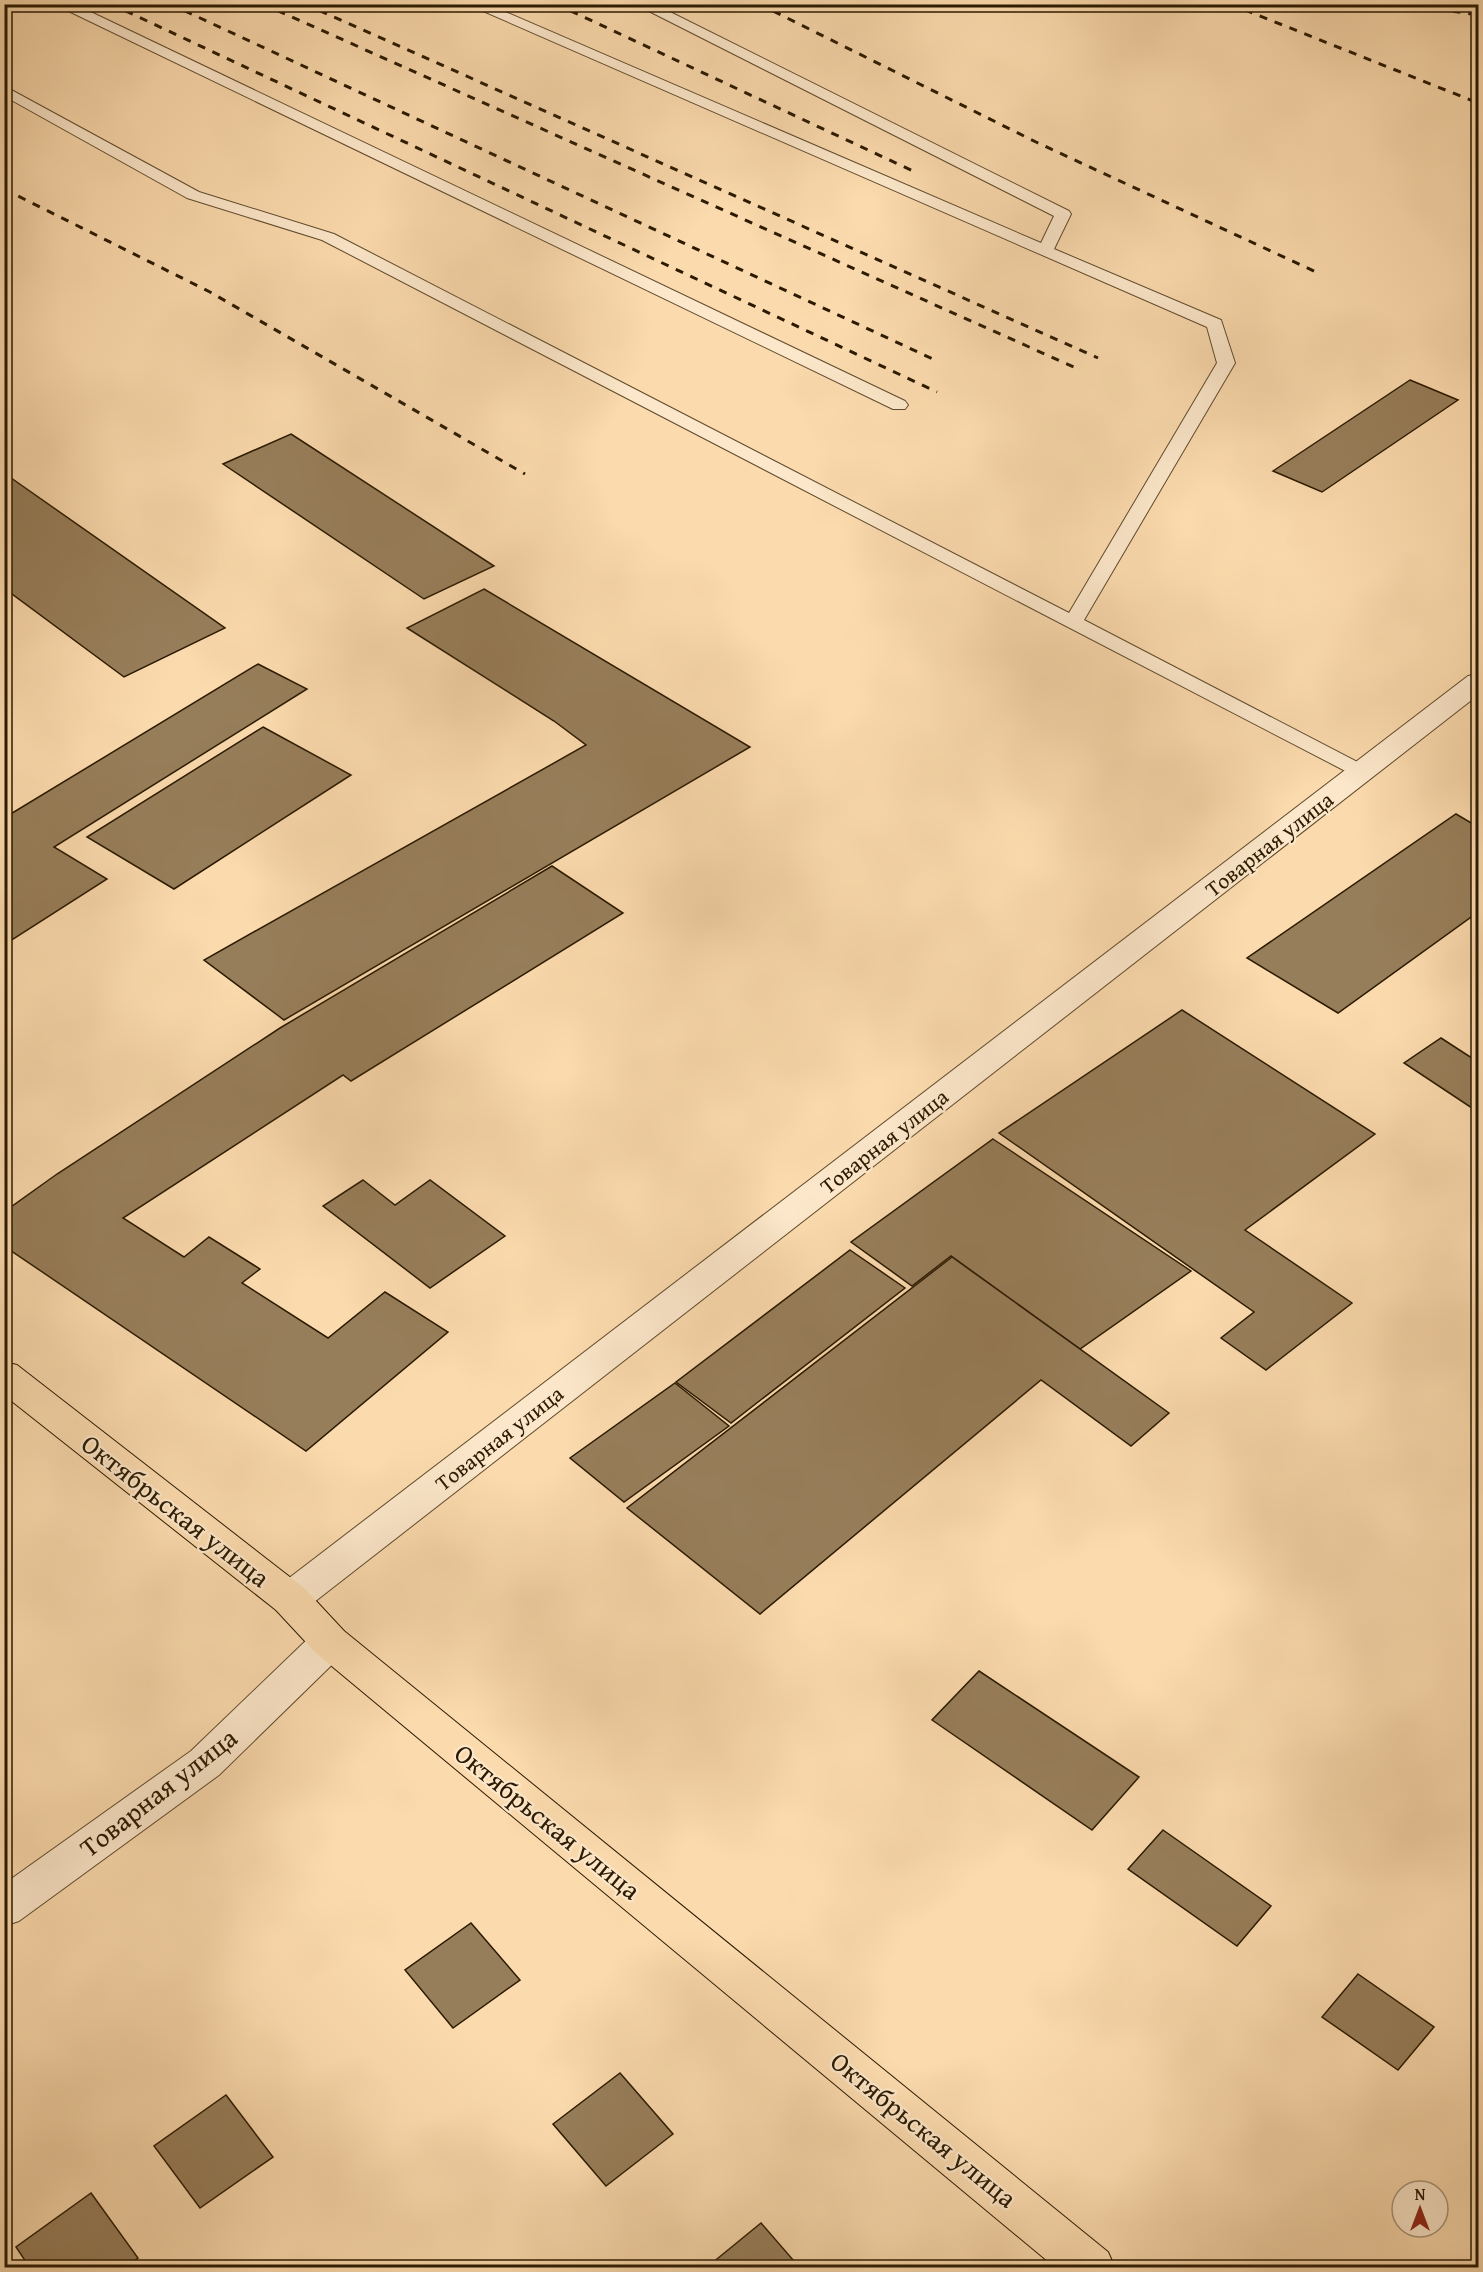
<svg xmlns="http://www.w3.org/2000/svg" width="1483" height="2272" font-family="'Gentium Book Plus',serif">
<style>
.building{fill:#977e5a;stroke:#2b1a01;stroke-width:1.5}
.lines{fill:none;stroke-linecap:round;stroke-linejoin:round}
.lane-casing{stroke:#5f4a2c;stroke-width:2}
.street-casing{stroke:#5f4a2c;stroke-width:2}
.primary-casing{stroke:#2b1a01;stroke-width:2}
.lane{fill:#fce7ca;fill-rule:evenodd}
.street{fill:#fce7ca;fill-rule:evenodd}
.primary{fill:#fbdaad;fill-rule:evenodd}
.rail{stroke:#2b1a01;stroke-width:3;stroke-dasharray:8 8;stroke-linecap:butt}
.labels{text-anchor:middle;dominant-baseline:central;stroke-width:4.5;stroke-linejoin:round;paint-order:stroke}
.street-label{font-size:22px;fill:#2b1a01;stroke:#fce7ca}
.near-street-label{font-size:27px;fill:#2b1a01;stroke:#fce7ca}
</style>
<rect width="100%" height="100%" fill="#fbdaad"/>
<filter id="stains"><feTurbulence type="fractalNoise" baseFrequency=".00333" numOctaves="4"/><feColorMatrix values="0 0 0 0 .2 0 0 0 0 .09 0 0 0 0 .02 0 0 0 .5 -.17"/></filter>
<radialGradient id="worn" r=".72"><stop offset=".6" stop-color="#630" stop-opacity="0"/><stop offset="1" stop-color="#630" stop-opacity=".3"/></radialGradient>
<g class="building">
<polygon points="1410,380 1458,400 1322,492 1273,471"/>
<polygon points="291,434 494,566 424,599 223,464"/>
<polygon points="4,473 225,628 124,677 4,588"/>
<polygon points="484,589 750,747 284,1020 204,960 586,745 554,721 407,628"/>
<polygon points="258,664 307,689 54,847 107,879 4,945 4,818"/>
<polygon points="263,727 351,775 174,889 87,837"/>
<polygon points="1456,814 1478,827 1478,912 1338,1013 1247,958"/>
<polygon points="552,866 623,913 351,1081 343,1075 123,1218 184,1257 209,1237 260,1269 242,1283 328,1338 385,1292 448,1332 306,1451 4,1246 4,1212 57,1174 280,1028"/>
<polygon points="1182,1010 1375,1134 1245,1230 1352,1303 1266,1370 1221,1338 1254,1312 999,1133"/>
<polygon points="1441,1038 1478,1062 1478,1112 1404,1063"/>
<polygon points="993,1139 1191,1271 1080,1349 951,1256 912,1286 851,1242"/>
<polygon points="363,1180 395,1205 430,1180 505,1236 430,1288 323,1206"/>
<polygon points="850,1250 905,1288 731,1423 676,1382"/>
<polygon points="952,1257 1169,1413 1131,1446 1041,1380 760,1614 627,1508"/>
<polygon points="675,1383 729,1426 624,1502 570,1458"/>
<polygon points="979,1671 1139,1777 1092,1830 932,1720"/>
<polygon points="1163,1830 1271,1906 1237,1946 1128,1869"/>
<polygon points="471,1923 520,1980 453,2028 405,1970"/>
<polygon points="1358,1974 1434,2027 1398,2070 1322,2017"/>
<polygon points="620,2073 673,2134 606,2186 553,2124"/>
<polygon points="226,2095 273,2157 200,2208 154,2146"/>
<polygon points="91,2193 138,2258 124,2268 30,2268 16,2247"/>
<polygon points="761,2223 800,2268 706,2268"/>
</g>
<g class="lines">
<g class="lane-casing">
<g id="lane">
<polygon points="54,4 74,4 905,401 908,405 905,409 893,409"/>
<polygon points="467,4 487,4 1041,243 1054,216 635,4 654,4 1069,211 1071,214 1054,249 1221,320 1235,363 1084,620 1369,768 1372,772 1369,776 1362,778 1355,776 322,240 187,198 4,96 4,86 199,192 334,234 1069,613 1217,363 1207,327"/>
</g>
</g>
<g class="street-casing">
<g id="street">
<polygon points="1478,674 1478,695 304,1610 290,1615 276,1610 271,1599 276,1588 1468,676"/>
<polygon points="330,1626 344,1631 349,1642 344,1653 219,1775 19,1921 4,1926 4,1884 191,1751 316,1631"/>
</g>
</g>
<g class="primary-casing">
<polygon id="primary" points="4,1362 17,1365 304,1588 344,1631 1108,2252 1115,2268 1056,2268 316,1653 276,1610 4,1395"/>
</g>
<use href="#lane" class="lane"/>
<use href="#street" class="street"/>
<use href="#primary" class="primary"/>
<g class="rail">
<polyline points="111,4 937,392"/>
<polyline points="170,4 937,361"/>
<polyline points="263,4 1076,368"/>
<polyline points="305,4 1098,358"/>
<polyline points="556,4 913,171"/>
<polyline points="759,4 1036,142 1316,272"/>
<polyline points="1230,4 1478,103"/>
<polyline points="1405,4 1478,15"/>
<polyline points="4,189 210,292 525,474"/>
</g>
</g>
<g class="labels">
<g class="street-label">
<text transform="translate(1269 844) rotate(-38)">Товарная улица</text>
<text transform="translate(884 1141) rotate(-38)">Товарная улица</text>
<text transform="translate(499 1438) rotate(-38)">Товарная улица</text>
</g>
<g class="near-street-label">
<text transform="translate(176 1510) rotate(38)">Октябрьская улица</text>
<text transform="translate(158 1792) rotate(-38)">Товарная улица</text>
<text transform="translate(548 1821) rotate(39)">Октябрьская улица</text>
<text transform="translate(924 2129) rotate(39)">Октябрьская улица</text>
</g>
</g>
<rect width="1483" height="2272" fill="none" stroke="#fbdaad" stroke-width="24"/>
<rect x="6" y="6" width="1471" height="2260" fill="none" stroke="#2b1a01" stroke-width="3"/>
<rect x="12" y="12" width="1459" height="2248" fill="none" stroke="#2b1a01" stroke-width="1.5"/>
<g transform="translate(1420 2209)"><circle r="28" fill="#fce7ca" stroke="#a8957a" stroke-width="1.5"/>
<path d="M0-4.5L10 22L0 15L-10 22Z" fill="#8f2418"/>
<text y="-9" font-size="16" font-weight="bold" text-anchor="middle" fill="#2b1a01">N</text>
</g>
<rect width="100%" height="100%" filter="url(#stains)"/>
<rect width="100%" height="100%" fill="url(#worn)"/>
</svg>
